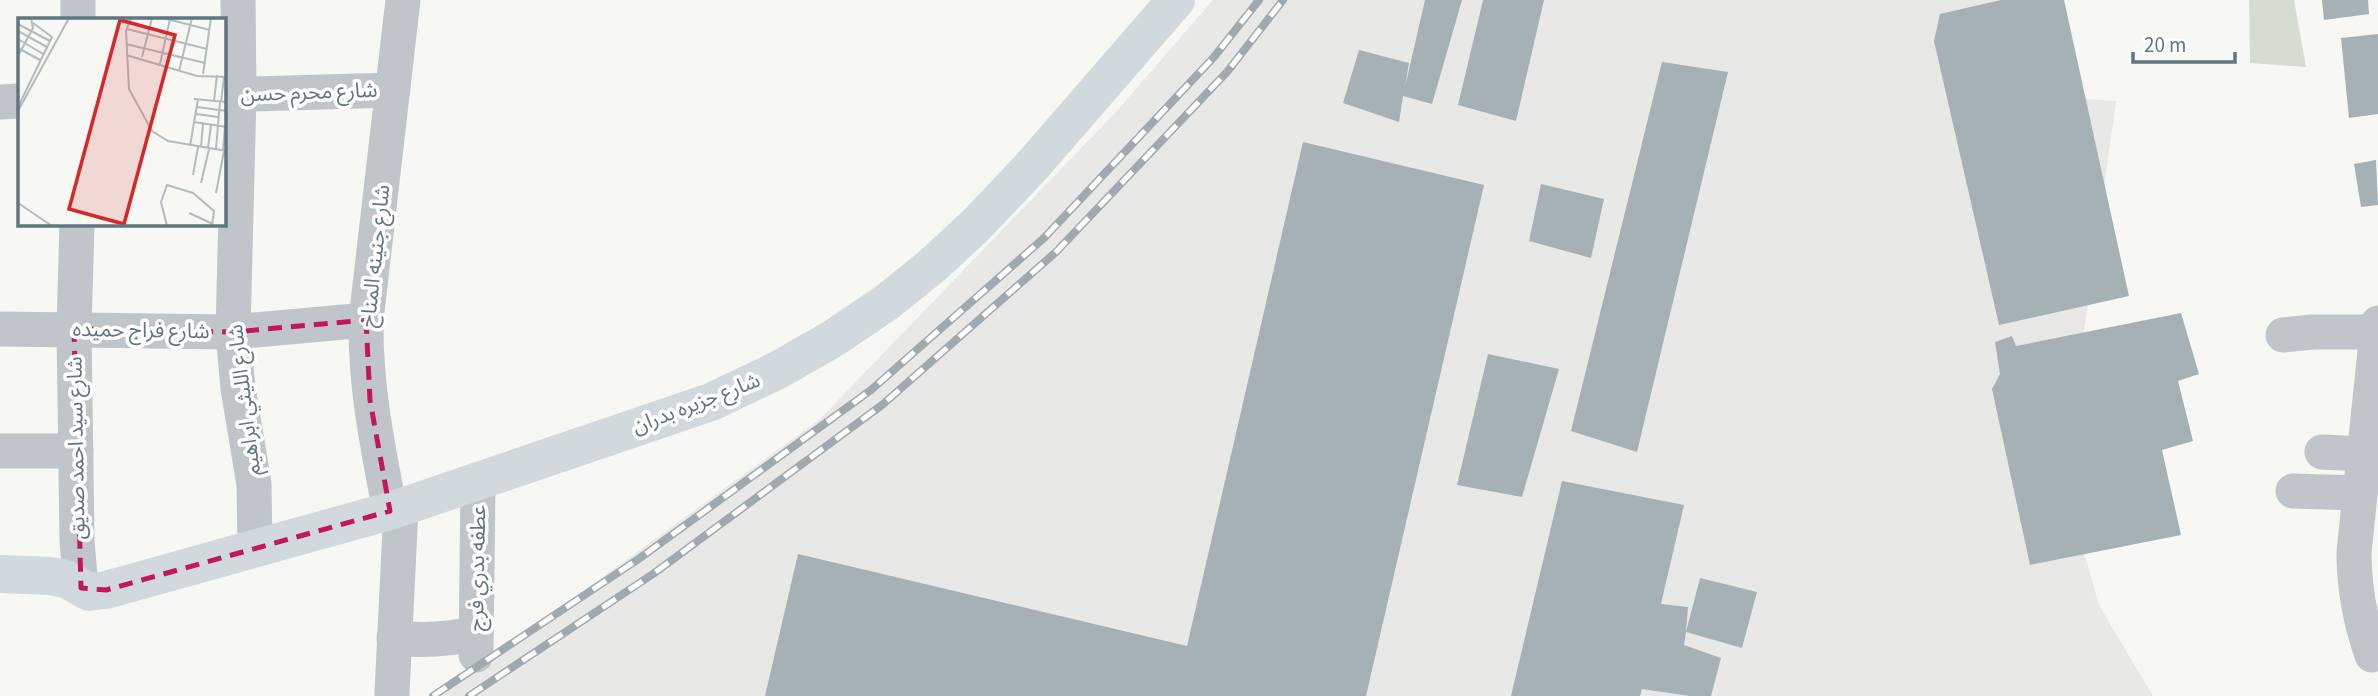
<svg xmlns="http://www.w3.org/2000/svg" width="2378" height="696" font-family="'Source Sans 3','Noto Sans Arabic',sans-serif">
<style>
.built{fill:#e8e8e7}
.green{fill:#d7dcd2}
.building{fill:#a6b1b6}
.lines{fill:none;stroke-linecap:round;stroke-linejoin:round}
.street{stroke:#bfc5c8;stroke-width:35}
.secondary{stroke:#d2d9dc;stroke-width:38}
.rail-casing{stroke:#a0a9ae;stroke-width:8}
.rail{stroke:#fff;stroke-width:5;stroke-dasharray:16;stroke-linecap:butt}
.marked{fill:none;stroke:#c2185b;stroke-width:5;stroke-dasharray:14 9;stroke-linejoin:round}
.labels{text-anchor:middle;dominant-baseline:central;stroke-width:7;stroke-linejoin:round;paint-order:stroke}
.street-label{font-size:21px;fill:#607680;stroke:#fff}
.inset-road{fill:none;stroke:#b2bbbe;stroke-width:2}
.view{fill:#d62828;fill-opacity:0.15;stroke:#d62828;stroke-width:3.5}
.inset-edge{fill:none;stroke:#607680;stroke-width:3.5}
</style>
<rect width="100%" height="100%" fill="#f7f7f3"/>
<polygon class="built" points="1213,0 2042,0 2041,95 2116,101 2063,483 2100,607 2153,696 439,696 820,419 1115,113"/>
<polygon class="green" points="2249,0 2294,0 2306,67 2250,63"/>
<g class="building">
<polygon points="1425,0 1462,0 1432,104 1403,96 1399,122 1343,103 1359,50 1409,63 1405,87"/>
<polygon points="1483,0 1544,0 1516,121 1458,105"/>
<polygon points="2001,0 2064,0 2129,296 1999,325 1934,41 1940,14"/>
<polygon points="2322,0 2368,0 2369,14 2324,20"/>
<polygon points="2378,34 2378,114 2349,118 2341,38"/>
<polygon points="1662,62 1728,72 1637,452 1571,431"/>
<polygon points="1303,142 1484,185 1366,696 765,696 798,554 1187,646"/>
<polygon points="2376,160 2378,205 2361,207 2354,164"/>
<polygon points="1541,184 1604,199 1591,258 1529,241"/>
<polygon points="2181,313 2199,374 2178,381 2193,441 2162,450 2181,535 2030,565 1992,389 2000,374 1995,342 2012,336 2016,346"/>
<polygon points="1488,354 1559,369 1522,497 1457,485"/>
<polygon points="1562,481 1684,505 1661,604 1688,607 1686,632 1700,578 1757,592 1742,648 1686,632 1684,645 1721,658 1711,696 1690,696 1642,689 1640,696 1511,696"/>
</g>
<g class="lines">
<g class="street">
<polyline points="78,0 78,19"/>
<polyline points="238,0 239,94 233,332 238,388 254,484 255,548"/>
<polyline points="224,95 393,90"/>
<polyline points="0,102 19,101"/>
<polyline points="77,224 74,329 77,541 81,588"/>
<polyline points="0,329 233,332 366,320"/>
<polyline points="2283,335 2313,332 2378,332"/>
<polyline points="0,451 76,451"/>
<polyline points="2322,452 2365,454"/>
<polyline points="2293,491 2360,493"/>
<path d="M390 511C378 448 365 386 366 320L403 0"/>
<path d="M394 638C423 641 448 640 476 633"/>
<polyline points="476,655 478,480"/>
<path d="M2372 655C2360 621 2354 589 2354 552L2378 323"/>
<polyline points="392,693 401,508"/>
</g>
<polyline class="secondary" points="0,574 50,576 66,579 89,592 106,590 390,511 711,402 778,370 834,338 887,302 933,265 976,225 1032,166 1176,0"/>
<g class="rail-casing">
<g id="rail">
<polyline points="433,696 640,558 871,390 1044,238 1214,57 1259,0"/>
<polyline points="469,696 653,574 882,405 1056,252 1227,72 1283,0"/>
</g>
</g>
<use href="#rail" class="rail"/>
</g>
<path class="marked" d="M366 320 370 400 390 511 106 590 81 588 74 329 233 332Z"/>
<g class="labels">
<g class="street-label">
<text transform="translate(309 92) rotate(-2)">شارع محرم حسن</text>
<text transform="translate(375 256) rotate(-84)">شارع جنينه المناخ</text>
<text transform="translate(141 330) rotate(1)">شارع فراج حميده</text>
<text transform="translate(244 400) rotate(-97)">شارع الليثي ابراهيم</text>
<text transform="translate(696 403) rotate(-21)">شارع جزيره بدران</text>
<text transform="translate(76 448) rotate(-91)">شارع سيد احمد صديق</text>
<text transform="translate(477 568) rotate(-89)">عطفه بدري فرج</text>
</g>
</g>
<g transform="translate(18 18)">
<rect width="208" height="208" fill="#f7f7f3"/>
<path class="inset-road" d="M113 0 108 13 111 71 134 113 150 123 209 133M145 0 192 12M0 6 32 23M109 11 189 31M0 13 29 29M0 21 25 36M108 26 187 45M0 30 22 42M108 37 179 58 209 59M0 38 15 10 13 0M124 39 134 0M142 46 152 1M161 53 174 0M185 56 193 0M176 81 209 84M196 83 199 57M203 84 206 59M1 87 34 19 15 5M179 89 209 93M0 93 51 0M178 96 200 99M176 104 209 109M172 128 180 81M183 129 185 106M190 130 193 107M198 131 202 84M205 132 207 109M175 157 180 129M183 165 191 131M198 175 206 133M0 185 34 208M54 192 87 202M171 195 195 206M149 208 143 184 149 167 175 175 196 193 194 208"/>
<path class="view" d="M102 2 157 17 106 206 51 191Z"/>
<rect width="208" height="208" class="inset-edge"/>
</g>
<path d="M2133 52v10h102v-10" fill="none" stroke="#607680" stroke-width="3.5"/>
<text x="2144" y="52" font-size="21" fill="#607680" stroke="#ffffff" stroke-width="5" paint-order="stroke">20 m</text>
</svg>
